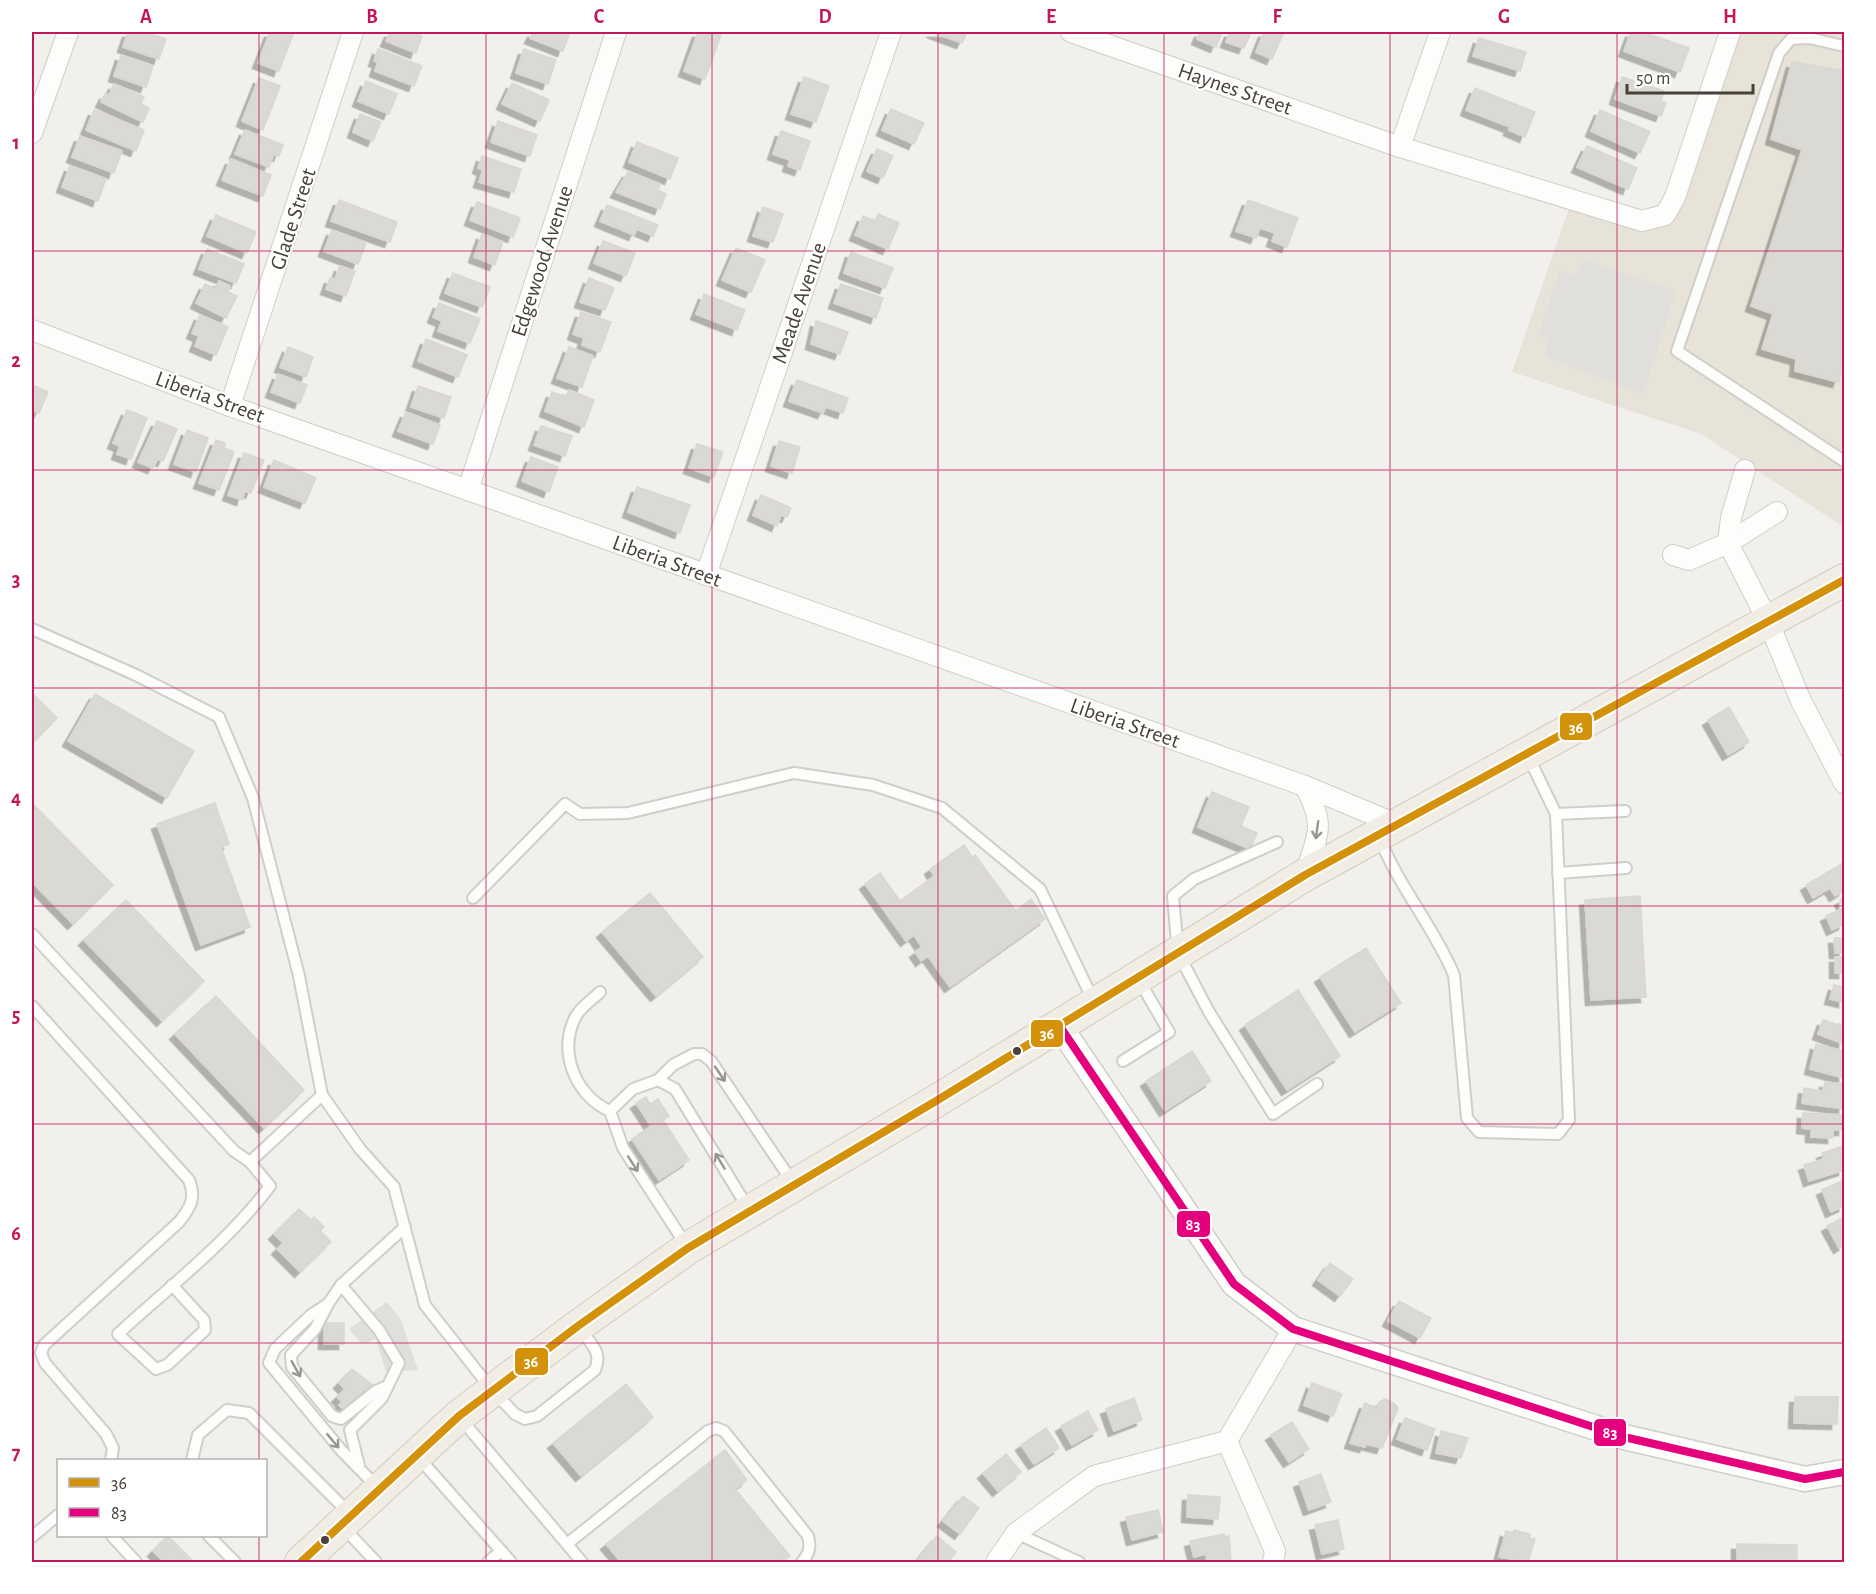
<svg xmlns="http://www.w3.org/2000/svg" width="1876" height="1594" font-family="'Alegreya Sans',sans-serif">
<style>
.education{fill:#e7e3d8}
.parking{fill:#e0dfdb}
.building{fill:#dbd9d4;stroke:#d9d7d1;stroke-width:1.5;filter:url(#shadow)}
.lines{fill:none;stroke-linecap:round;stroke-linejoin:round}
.service-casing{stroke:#cfcec9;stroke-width:14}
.minor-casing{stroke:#cfcec9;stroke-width:22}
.tertiary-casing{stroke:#cfcec9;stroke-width:27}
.primary-casing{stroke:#d3ccba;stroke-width:34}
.service{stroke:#fdfdfc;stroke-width:10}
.minor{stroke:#fdfdfc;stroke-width:20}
.tertiary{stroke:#fdfdfc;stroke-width:24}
.primary{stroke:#f1ede4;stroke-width:32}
.bus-1-casing{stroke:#fff;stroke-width:12}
.bus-2-casing{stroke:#fff;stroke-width:12}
.bus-1{stroke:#d4920b;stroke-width:8}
.bus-2{stroke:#e5007d;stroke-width:8}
.oneway{stroke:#999690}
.grid{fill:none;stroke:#c2185b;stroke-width:1.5;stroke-opacity:0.55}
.bus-dot{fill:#474138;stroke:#fff;stroke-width:2}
.labels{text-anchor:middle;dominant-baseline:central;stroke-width:4.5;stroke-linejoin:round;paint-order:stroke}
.street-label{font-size:22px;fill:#474138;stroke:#fff}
.line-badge{stroke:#fff;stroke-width:2}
.badge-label{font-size:16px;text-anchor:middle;font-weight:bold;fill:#fff}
.neatline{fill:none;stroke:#c2185b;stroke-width:2}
.grid-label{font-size:20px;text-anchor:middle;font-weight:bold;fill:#c2185b}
</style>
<defs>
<filter id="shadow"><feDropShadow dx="-5.5" dy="5.5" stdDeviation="0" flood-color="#0004"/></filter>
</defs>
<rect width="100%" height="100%" fill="#f1f0ec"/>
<polygon class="education" points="1730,32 1844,32 1844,527 1701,434 1512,372 1572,200 1665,215"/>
<g class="parking">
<polygon points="1584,260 1676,291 1643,394 1546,357 1548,339 1538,335 1560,271 1575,274"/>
<polygon points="387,1302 401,1320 418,1370 386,1372 376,1339 362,1344 349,1329"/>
</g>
<g class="building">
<polygon points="128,32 144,32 166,39 159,59 123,47"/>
<polygon points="270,32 294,32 279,71 258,63"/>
<polygon points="390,32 411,32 422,36 416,53 386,41"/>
<polygon points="533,32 570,32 563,51 530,38"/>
<polygon points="698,32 722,32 705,79 684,71"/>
<polygon points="932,32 967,32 962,43"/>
<polygon points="1200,32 1222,32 1216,47 1197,39"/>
<polygon points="1230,32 1251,32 1244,48 1226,42"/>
<polygon points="1264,32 1284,32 1272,59 1256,52"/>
<polygon points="1631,32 1643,32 1689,48 1680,72 1624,51"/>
<polygon points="1479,38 1526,52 1520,71 1473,56"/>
<polygon points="378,49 422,66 414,86 375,71 378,62 374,61"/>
<polygon points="524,49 556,60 548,84 516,73"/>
<polygon points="121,55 153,66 146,87 114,76"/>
<polygon points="1792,62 1844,71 1844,328 1842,336 1844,337 1844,364 1838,382 1795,371 1796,359 1762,349 1773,314 1751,306 1802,150 1771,139"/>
<polygon points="804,77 829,86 816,122 791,114"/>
<polygon points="1622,77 1664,91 1661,101 1666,103 1661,116 1615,99"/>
<polygon points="259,78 280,86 263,130 242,121"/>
<polygon points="366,81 397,94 389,114 358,101"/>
<polygon points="512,83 549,100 540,121 502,104"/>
<polygon points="114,84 144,97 141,104 149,108 143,122 101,102 105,94 109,95"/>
<polygon points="1475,88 1535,112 1525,137 1509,130 1510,127 1466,110"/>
<polygon points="891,109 924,123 914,144 882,130"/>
<polygon points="94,110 144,130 136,151 86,130"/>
<polygon points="1600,110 1650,132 1640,153 1591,131"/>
<polygon points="360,114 381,122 373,141 353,132"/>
<polygon points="498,121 537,135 530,156 491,142"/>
<polygon points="245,130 283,145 279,156 274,154 269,167 235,154"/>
<polygon points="781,131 810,141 800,170 788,166 790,160 773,154"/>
<polygon points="80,136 122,151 114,173 72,157"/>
<polygon points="637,142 678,158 670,179 629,162"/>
<polygon points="1587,146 1637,168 1628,189 1577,167"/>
<polygon points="877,149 893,156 883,178 867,171"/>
<polygon points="482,156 521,169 514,192 479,182 483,170 478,168"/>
<polygon points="231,159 271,175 263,196 222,180"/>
<polygon points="70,166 106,179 98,201 62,187"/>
<polygon points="628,172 660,184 658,190 666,194 660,209 616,192"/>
<polygon points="339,200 397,222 390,242 331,221"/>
<polygon points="1248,200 1298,218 1287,247 1272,241 1275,233 1260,228 1256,238 1236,231"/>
<polygon points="477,202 520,218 513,237 470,220"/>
<polygon points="607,205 658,225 653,236 637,229 634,235 600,221"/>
<polygon points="763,207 783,214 773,242 753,236"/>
<polygon points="878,214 899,223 888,249 855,235 863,216 875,221"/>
<polygon points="216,215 256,232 247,253 207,236"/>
<polygon points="332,230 366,243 358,264 324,251"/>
<polygon points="482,234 503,242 495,265 474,257"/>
<polygon points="603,241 635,253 626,276 594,263"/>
<polygon points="736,248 765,260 751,292 722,280"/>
<polygon points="207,249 244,264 236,283 199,269"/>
<polygon points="851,252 893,268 885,288 844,273"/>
<polygon points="340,266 355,271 346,296 326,289 330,278 335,279"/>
<polygon points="453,273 490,287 482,307 445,293"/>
<polygon points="589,278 614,288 605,310 580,302"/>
<polygon points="219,281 230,286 228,292 237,296 226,318 196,303 205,284 215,289"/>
<polygon points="841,284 883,298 876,318 834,303"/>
<polygon points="704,294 745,310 737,330 696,314"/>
<polygon points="439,303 480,319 470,343 438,331 442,321 433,317"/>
<polygon points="581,312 611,322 600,352 582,345 584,338 573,334"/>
<polygon points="200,315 228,327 216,355 195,346 199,336 192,333"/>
<polygon points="816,321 848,332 840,354 811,344"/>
<polygon points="426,339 467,355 458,377 418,361"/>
<polygon points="288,347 313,357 306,377 280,367"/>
<polygon points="569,347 593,356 582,387 557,378"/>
<polygon points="278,374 307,385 300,403 271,392"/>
<polygon points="797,380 848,398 843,413 826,407 823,413 789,401"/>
<polygon points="32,385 48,392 39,413 32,410"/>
<polygon points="418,386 451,397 444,418 411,407"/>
<polygon points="569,390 594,400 584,427 545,411 552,392 566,397"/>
<polygon points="127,410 147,418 131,459 117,454 120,446 113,443"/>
<polygon points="406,412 440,425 433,444 398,431"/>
<polygon points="157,421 177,429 163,461 158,459 153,468 138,462"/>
<polygon points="541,426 572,436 565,456 534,445"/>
<polygon points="187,430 208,438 196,472 174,464"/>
<polygon points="216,440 225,443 224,448 234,452 219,490 199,483"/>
<polygon points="779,441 800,447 792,473 771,466"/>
<polygon points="697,444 723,452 714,477 689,468"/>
<polygon points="244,453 264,460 251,493 245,491 242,500 228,495"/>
<polygon points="531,457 558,467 549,492 522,481"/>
<polygon points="274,460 316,478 305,503 264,487"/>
<polygon points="637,487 690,505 680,533 628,512"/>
<polygon points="761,495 791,508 787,517 781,515 777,526 753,515"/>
<polygon points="32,693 57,718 32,743"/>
<polygon points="95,694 194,751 167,798 68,741"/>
<polygon points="1729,707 1749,742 1728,755 1708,720"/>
<polygon points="1212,792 1249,807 1241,826 1257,833 1250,849 1198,827"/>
<polygon points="32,803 113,885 73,924 32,882"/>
<polygon points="215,803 229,844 221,847 250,927 201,945 157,824"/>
<polygon points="964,845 972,857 975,855 1016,911 1031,899 1045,919 950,987 928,956 921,961 915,952 922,947 914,935 906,941 865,884 880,873 900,901 934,876 930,869"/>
<polygon points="1843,863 1844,890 1835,896 1830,888 1813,898 1806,885"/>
<polygon points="650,893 703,957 656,996 602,932"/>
<polygon points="1640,896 1646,997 1591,1000 1585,900"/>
<polygon points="1844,898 1844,924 1832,930 1826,916 1844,908 1840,900"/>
<polygon points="126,900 204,981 162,1021 84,940"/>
<polygon points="1834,938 1844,938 1844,953 1835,953"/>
<polygon points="1366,948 1401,1003 1355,1032 1320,977"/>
<rect x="1835" y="957" width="9" height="16"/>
<polygon points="1834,985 1844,987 1844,1002 1830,999"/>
<polygon points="1298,990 1340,1056 1287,1090 1245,1025"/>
<polygon points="216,996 304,1090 264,1128 175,1034"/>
<polygon points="1844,1018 1844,1044 1818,1034 1823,1020 1841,1026"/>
<polygon points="1816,1044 1844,1051 1844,1078 1810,1069"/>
<polygon points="1192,1051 1211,1081 1165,1111 1146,1081"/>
<polygon points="1825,1082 1844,1084 1844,1109 1802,1103 1804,1088 1823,1091"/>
<polygon points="646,1097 650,1104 658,1099 669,1116 663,1120 689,1160 659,1180 632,1139 651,1126 636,1103"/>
<polygon points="1803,1113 1844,1115 1844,1130 1833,1130 1833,1138 1811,1137 1811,1129 1802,1128"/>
<polygon points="1843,1146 1844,1170 1809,1181 1804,1165 1824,1159 1822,1153"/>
<polygon points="1844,1180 1844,1206 1831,1212 1822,1190"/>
<polygon points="299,1209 311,1220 314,1217 324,1227 320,1231 331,1242 300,1272 277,1249 283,1243 274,1234"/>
<polygon points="1844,1217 1844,1245 1839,1248 1827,1226"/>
<polygon points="1330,1263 1353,1279 1340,1296 1318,1280"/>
<polygon points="1399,1301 1431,1318 1420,1338 1388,1321"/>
<rect x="324" y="1323" width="20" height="21"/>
<polygon points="352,1369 374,1386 368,1393 365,1389 344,1410 339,1405 342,1402 337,1397 345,1389 339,1383"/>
<polygon points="1312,1383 1342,1394 1333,1416 1304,1405"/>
<polygon points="626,1384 653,1417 581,1476 553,1443"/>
<polygon points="1795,1397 1838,1397 1837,1424 1794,1423"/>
<polygon points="1134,1398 1142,1420 1114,1431 1106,1409"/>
<polygon points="1385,1399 1395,1404 1398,1408 1382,1448 1366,1444 1365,1447 1350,1443 1365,1403 1377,1408 1379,1402"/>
<polygon points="1088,1411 1098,1430 1072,1445 1061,1426"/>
<polygon points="1405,1418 1435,1429 1427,1450 1397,1439"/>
<polygon points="1292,1422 1309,1449 1289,1462 1271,1435"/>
<polygon points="1046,1428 1059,1448 1034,1464 1021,1445"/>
<polygon points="1441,1431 1468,1438 1461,1458 1436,1453"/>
<polygon points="725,1450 747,1480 735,1489 790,1556 781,1562 621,1562 606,1544"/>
<polygon points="1006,1454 1021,1472 998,1491 983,1473"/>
<polygon points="1321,1474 1331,1502 1309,1510 1299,1482"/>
<polygon points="1188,1495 1220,1497 1218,1519 1187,1517"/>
<polygon points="963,1496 979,1508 960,1534 943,1521"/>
<polygon points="1158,1510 1163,1532 1132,1540 1126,1517"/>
<polygon points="1338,1520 1344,1549 1322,1554 1315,1525"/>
<polygon points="1514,1530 1530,1534 1529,1538 1535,1539 1528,1562 1499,1557 1506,1531 1513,1533"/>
<polygon points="1224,1534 1225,1537 1229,1536 1231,1562 1207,1562 1206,1554 1194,1557 1190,1541"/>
<polygon points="168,1536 194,1562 164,1562 153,1551"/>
<polygon points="937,1536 956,1552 948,1562 916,1562"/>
<polygon points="1737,1544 1797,1545 1797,1562 1737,1562"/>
</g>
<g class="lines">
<g class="service-casing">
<g id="service">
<polyline points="1844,46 1809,38 1791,39 1779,53 1677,351 1844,461"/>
<path d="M32 629 136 675 219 717 253 798 299 976 322 1095 360 1149 394 1187 425 1305 492 1390 515 1414 525 1419 537 1416 595 1370C603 1352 590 1343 580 1329"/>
<polyline points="1556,814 1625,811"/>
<path d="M1380 839C1399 887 1434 927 1454 975L1467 1118 1479 1132 1558 1134 1569 1120 1556 814 1528 756"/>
<polyline points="1277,842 1194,879 1173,896 1178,953 1209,1012 1273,1114 1317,1084"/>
<polyline points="1558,873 1626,868"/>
<polyline points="473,898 565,804 580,814 628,813 794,773 873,785 942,808 1040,889 1093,1000"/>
<polyline points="32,934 234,1151 250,1162 322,1095"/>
<path d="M600 992C593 999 581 1007 576 1016 557 1050 575 1096 610 1111L623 1148 686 1245"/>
<path d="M32 1006 189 1180C196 1198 191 1207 179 1222L44 1345 41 1353 45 1363 106 1434 113 1448 111 1460"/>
<polyline points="1123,1061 1169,1032 1139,980"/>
<polyline points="658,1080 675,1089 748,1208"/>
<polyline points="610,1111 633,1089 658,1080 673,1065 694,1054 702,1054 711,1061 793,1183"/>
<path d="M172 1285 204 1320 205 1330 167 1365 156 1369 118 1334C168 1288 229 1241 270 1186L250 1162"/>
<polyline points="341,1285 379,1330 399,1363 382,1398 350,1430 359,1466"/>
<polyline points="327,1306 315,1329 291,1355 292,1367 332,1416 341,1419 376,1391 387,1386"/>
<polyline points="461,1419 582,1562"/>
<polyline points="419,1458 511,1562"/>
<polyline points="192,1460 198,1435 227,1410 249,1413 349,1513"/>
<polyline points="377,1487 341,1450 269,1363 275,1349 311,1315 328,1304 341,1285 405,1227"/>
<polyline points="343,1527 376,1562"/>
<polyline points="1016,1533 1079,1562"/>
<polyline points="112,1536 136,1562"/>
<polyline points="209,1536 235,1562"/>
<polyline points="32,1537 58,1515"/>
<path d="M567 1544 708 1431 716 1428 724 1431 808 1536C811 1547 809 1554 802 1562"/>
<polyline points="488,1562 501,1551"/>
</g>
</g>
<g class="minor-casing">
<g id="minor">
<polyline points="1071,32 1400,147 1642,221 1665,215 1675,197 1730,32"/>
<polyline points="32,133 68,32"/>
<polyline points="1400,147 1440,32"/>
<polyline points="32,330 230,406 1305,786 1398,825"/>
<polyline points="230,406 353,32"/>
<polyline points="468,490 616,32"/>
<polyline points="1777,512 1728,543 1768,621 1801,701 1844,783"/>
<polyline points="1673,555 1689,560 1728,543 1731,518 1745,470"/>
<polyline points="706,575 891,32"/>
<path d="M1305 786C1326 827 1318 833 1305 875"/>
<polyline points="1227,1441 1275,1551 1273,1562"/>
<polyline points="1227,1441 1293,1329"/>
<polyline points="996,1562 1016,1533 1094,1476 1227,1441"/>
</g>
</g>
<g class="tertiary-casing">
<polyline id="tertiary" points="1059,1025 1234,1284 1293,1329 1624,1437 1805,1479 1844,1472"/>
</g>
<g class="primary-casing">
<polyline id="primary" points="301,1562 459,1416 578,1326 688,1248 936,1101 1305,875 1844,580"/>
</g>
<use href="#service" class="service"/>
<use href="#minor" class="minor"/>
<use href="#tertiary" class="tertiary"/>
<use href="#primary" class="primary"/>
<g class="bus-1-casing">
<polyline id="bus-1" points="301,1562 459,1416 578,1326 688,1248 936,1101 1305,875 1844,580"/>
</g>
<g class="bus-2-casing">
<polyline id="bus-2" points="1059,1025 1234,1284 1293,1329 1624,1437 1805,1479 1844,1472"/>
</g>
<use href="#bus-1" class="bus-1"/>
<use href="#bus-2" class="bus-2"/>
</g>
<defs><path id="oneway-shaft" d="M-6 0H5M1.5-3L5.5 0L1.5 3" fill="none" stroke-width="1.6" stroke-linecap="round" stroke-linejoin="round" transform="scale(1.5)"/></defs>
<g class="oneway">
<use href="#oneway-shaft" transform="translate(1317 830) rotate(98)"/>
<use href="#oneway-shaft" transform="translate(720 1074) rotate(56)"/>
<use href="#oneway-shaft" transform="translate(720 1161) rotate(-121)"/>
<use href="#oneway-shaft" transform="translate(633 1164) rotate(57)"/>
<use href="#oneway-shaft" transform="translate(296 1369) rotate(61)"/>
<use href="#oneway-shaft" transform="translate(333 1441) rotate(50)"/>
</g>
<path class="grid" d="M259 32V1460M486 32V1562M712 32V1562M938 32V1562M1164 32V1562M1390 32V1562M1617 32V1562M32 251H1844M32 470H1844M32 688H1844M32 906H1844M32 1124H1844M32 1343H1844M259 1536V1562"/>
<g class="bus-dot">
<circle cx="1017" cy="1051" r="5"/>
<circle cx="325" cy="1540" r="5"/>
</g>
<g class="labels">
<g class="street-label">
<text transform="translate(1235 89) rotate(19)">Haynes Street</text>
<text transform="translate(293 219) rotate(-72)">Glade Street</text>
<text transform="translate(542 261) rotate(-72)">Edgewood Avenue</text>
<text transform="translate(799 303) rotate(-71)">Meade Avenue</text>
<text transform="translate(210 397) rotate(20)">Liberia Street</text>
<text transform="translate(667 561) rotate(20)">Liberia Street</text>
<text transform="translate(1125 723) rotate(19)">Liberia Street</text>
</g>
</g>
<g class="line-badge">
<rect x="1559" y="712" width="34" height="29" rx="6" fill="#d4920b"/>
<rect x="1030" y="1019" width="34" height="29" rx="6" fill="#d4920b"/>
<rect x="1176" y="1210" width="35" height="28" rx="6" fill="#e5007d"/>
<rect x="514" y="1347" width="35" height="29" rx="6" fill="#d4920b"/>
<rect x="1593" y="1418" width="34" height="29" rx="6" fill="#e5007d"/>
</g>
<g class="badge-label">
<text x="1576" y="733">36</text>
<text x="1047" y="1039">36</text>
<text x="1193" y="1230">83</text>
<text x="531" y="1367">36</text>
<text x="1610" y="1438">83</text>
</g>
<rect width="1876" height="1594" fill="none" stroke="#ffffff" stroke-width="66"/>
<rect x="57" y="1459" width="210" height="78" fill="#ffffff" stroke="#b5b3af" stroke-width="1.5"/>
<rect x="69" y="1478" width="30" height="9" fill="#d4920b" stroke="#b5b3af" stroke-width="1.5"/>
<text x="111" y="1489" font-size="18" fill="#474138">36</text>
<rect x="69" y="1508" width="30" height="9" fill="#e5007d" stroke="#b5b3af" stroke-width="1.5"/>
<text x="111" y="1519" font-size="18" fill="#474138">83</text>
<path d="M1627 84v9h126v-9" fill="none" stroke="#474138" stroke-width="3"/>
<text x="1636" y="84" font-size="18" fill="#474138" stroke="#ffffff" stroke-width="4.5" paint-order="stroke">50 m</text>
<rect x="33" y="33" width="1810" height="1528" class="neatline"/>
<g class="grid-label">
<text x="146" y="23">A</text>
<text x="372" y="23">B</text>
<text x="599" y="23">C</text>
<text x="825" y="23">D</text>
<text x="1051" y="23">E</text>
<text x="1277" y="23">F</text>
<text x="1504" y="23">G</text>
<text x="1730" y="23">H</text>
<text x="16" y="149">1</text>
<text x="16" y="367">2</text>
<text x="16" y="586">3</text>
<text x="16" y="804">4</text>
<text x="16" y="1022">5</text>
<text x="16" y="1240">6</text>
<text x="16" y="1459">7</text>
</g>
</svg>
